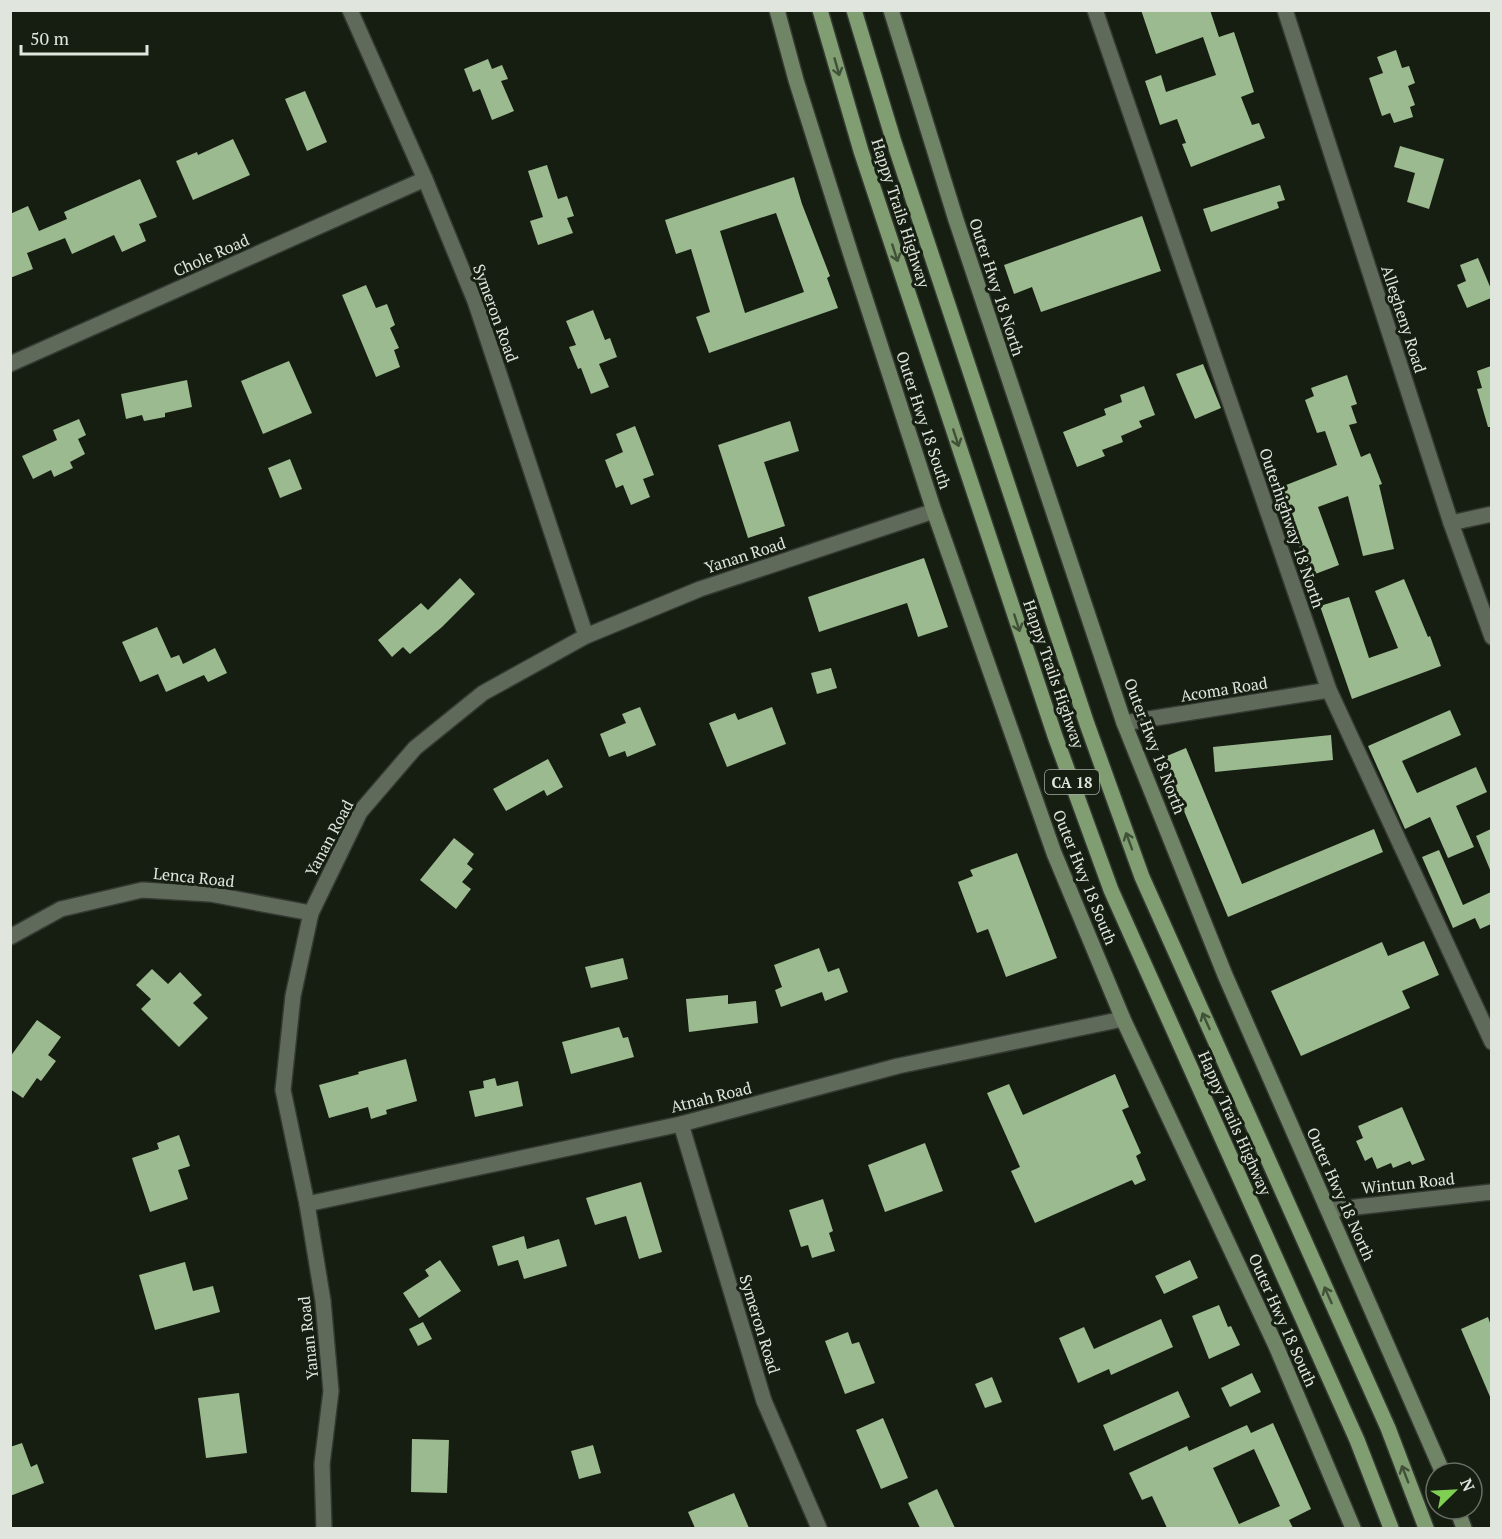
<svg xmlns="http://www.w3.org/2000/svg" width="1502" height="1539" font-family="'PT Serif',serif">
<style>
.building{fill:#9cba8f;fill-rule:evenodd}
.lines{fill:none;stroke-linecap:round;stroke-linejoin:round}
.street-casing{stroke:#343932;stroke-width:18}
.secondary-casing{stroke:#343932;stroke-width:18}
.primary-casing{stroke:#343932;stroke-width:18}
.street{stroke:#606a5b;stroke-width:15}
.secondary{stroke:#708466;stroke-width:15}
.primary{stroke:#809e72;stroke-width:15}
.oneway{stroke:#405138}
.labels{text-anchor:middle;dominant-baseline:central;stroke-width:6;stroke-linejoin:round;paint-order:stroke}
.shield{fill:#161e12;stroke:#a3aaa1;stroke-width:1.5}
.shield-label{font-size:15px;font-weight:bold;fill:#e0e6de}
.street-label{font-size:16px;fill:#e0e6de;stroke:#161e12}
</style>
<rect width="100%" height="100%" fill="#161e12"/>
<g class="building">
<polygon points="1141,10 1210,10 1219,37 1234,32 1254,92 1241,97 1252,125 1259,123 1265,138 1191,167 1182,144 1186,143 1177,119 1160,125 1145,81 1161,75 1166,92 1216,75 1203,37 1156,54"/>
<polygon points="1396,50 1402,68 1409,66 1415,83 1408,86 1415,105 1410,107 1413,117 1394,123 1390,113 1382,116 1369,78 1383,73 1377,57"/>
<polygon points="488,59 492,69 502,65 508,79 501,81 514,111 492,120 480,89 473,92 464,69"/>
<polygon points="305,91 327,142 307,151 285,99"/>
<polygon points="233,139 250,175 193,200 176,161 197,152 198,155"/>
<polygon points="1400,146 1444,159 1429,209 1407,202 1415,173 1394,167"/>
<polygon points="547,165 558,199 567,196 574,216 567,218 573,233 538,245 530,221 543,217 528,171"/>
<path d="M794 177 802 204 830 276 827 278 838 308 709 353 696 317 710 312 691 249 676 254 665 220ZM776 213 804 292 745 313 720 231Z"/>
<polygon points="140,179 157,217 139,224 146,241 122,252 114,235 72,254 65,238 27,253 33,269 10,278 10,214 28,206 39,231 67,219 64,212"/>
<polygon points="1280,185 1285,200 1277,202 1279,208 1211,232 1203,209"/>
<polygon points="1142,216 1161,271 1041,312 1032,287 1014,294 1004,265"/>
<polygon points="1478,258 1491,289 1491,298 1467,308 1457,285 1466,281 1460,265"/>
<polygon points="366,285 376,308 387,304 395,325 390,328 399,348 394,350 400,367 376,377 342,295"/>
<polygon points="593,310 605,340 610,338 617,357 599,364 609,387 591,394 581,368 578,369 569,347 576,345 566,321"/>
<polygon points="289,361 312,413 263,434 241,381"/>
<polygon points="1203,364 1221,408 1195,419 1176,374"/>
<polygon points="1491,366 1491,427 1488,427 1477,389 1482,388 1477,371"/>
<polygon points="1347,375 1357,404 1351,406 1357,423 1349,425 1361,457 1370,453 1382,484 1379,485 1394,549 1363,556 1348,496 1318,507 1339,565 1310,576 1292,526 1295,525 1281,487 1337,465 1325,431 1317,433 1305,400 1314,396 1311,388"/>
<polygon points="187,380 192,407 165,413 165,417 144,421 142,415 126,419 121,394"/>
<polygon points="1144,386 1155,415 1139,421 1142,427 1121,436 1123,442 1102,450 1105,456 1077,467 1063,432 1106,415 1104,409 1122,402 1120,395"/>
<polygon points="79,419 86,435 78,439 85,454 70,462 73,468 54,477 51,470 33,479 22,456 57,440 53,430"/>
<polygon points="790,421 799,451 764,462 785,526 748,538 718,445"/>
<polygon points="635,426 654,475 643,479 650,497 631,505 623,485 616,488 605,460 623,452 616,434"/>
<polygon points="290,459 302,489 280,498 268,468"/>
<polygon points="924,558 948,627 918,637 907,603 819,632 808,597"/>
<polygon points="460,578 475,594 442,627 410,654 403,647 392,657 378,640 421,603 428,610"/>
<polygon points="1404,579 1428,637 1430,636 1441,666 1352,699 1320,606 1349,597 1369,658 1398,648 1375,591"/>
<polygon points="157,627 171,658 179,655 183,664 215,648 227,673 208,682 204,675 166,692 158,674 140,682 122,642"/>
<polygon points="831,668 837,688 817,694 811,673"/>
<polygon points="640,707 656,745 627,757 625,751 609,757 600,734 626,723 622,714"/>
<polygon points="772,707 786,744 727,767 709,723 735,713 738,720"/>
<polygon points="1450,710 1461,735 1402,761 1417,793 1476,767 1487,792 1456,806 1474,847 1448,858 1430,817 1405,829 1368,746"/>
<polygon points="1331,735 1333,760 1215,772 1213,747"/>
<polygon points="1186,748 1242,884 1374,829 1383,852 1228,917 1162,758"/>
<polygon points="548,759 563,787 547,796 544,790 506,811 493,789"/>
<polygon points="1491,829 1491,872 1476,836"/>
<polygon points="454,838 474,854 467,864 473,869 462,882 471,889 456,909 420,880"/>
<polygon points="1439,850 1463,905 1491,892 1491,924 1480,929 1475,918 1453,928 1422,857"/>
<polygon points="1017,853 1057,958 1006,977 988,929 977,933 958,882 973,876 970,870"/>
<polygon points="1424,941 1439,975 1402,991 1410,1008 1301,1056 1271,991 1382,942 1388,956"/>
<polygon points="819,948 828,972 839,968 848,992 825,1001 822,992 781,1007 775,990 782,987 774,965"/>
<polygon points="623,958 628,979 591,988 585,967"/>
<polygon points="152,969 168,984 180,972 202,995 193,1003 208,1018 179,1047 141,1009 151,999 136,985"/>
<polygon points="728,995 728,1004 756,1001 758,1023 689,1032 686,999"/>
<polygon points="37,1020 61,1037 48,1055 56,1061 41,1081 37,1078 23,1098 10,1089 10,1057"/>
<polygon points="619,1027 623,1038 628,1037 634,1057 571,1074 562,1042"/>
<polygon points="406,1059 417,1101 386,1110 387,1114 371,1119 368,1107 329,1118 319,1085 359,1074 358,1072"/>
<polygon points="1115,1074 1129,1107 1122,1110 1141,1153 1136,1156 1146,1180 1135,1185 1132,1180 1035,1223 1011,1171 1020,1167 987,1093 1009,1084 1023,1115"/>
<polygon points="495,1078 497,1086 518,1081 523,1106 475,1117 469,1091 484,1088 483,1081"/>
<polygon points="1402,1107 1425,1160 1412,1165 1410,1161 1393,1168 1391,1163 1377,1169 1372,1157 1365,1161 1356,1141 1363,1138 1358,1126"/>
<polygon points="179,1135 190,1166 178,1170 188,1199 150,1212 132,1158 159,1149 157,1143"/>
<polygon points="925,1143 943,1191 885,1212 868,1165"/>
<polygon points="641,1182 662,1252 639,1259 626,1216 595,1225 586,1198"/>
<polygon points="823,1199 833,1231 829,1233 835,1251 812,1258 808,1245 801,1247 789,1210"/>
<polygon points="524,1236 527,1249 559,1239 567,1266 524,1279 518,1260 498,1266 492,1246"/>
<polygon points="440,1260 461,1291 419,1318 403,1293 429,1276 425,1270"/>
<polygon points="1190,1260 1198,1278 1164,1294 1155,1276"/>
<polygon points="185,1262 193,1291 213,1286 220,1312 155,1330 139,1275"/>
<polygon points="1219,1305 1228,1327 1231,1326 1240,1345 1209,1359 1192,1316"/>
<polygon points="1488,1317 1491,1326 1491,1399 1461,1329"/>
<polygon points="1161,1319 1173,1347 1111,1375 1109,1369 1078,1383 1059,1338 1084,1327 1094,1349"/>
<polygon points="423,1322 432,1339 418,1346 409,1329"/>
<polygon points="848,1332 852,1344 859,1342 875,1383 845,1394 825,1341"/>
<polygon points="1252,1373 1261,1392 1230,1407 1221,1388"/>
<polygon points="992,1377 1002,1402 985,1408 975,1384"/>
<polygon points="1178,1391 1190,1417 1114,1451 1103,1425"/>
<polygon points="239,1393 247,1453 206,1458 198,1398"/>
<polygon points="883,1418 908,1478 881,1489 856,1430"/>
<path d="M1273 1423 1311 1509 1289 1520 1293 1528H1167L1152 1496 1142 1500 1129 1473 1187 1446 1189 1451 1247 1425 1251 1433ZM1254 1449 1280 1506 1239 1524 1213 1468Z"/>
<polygon points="412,1439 449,1440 447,1493 411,1492"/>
<polygon points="22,1443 31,1467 37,1464 44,1483 10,1496 10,1447"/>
<polygon points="593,1445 601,1473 579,1479 571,1451"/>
<polygon points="937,1489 955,1528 920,1528 908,1503"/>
<polygon points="734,1493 749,1528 695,1528 688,1512"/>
</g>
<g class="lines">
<g class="street-casing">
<g id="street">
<polyline points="350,10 425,179 475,301 586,636"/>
<polyline points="1095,10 1329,690 1492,1042"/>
<polyline points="1285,10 1451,523 1492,637"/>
<polyline points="10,364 425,179"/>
<polyline points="1451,523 1492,514"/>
<polyline points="1124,723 1329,690"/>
<polyline points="10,937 61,909 142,890 210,894 311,913"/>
<polyline points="681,1124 764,1401 819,1528"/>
<polyline points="307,1204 681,1124 898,1066 1123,1019"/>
<polyline points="1329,1210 1492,1192"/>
<polyline points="324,1528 322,1464 331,1391 323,1301 307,1204 283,1090 293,996 311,913 360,812 415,748 483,693 586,636 700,589 934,511"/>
</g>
</g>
<g class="secondary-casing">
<g id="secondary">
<polyline points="777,10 796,80 852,258 934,511 1054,853 1123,1019 1276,1346 1353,1528"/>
<polyline points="891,10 956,220 1124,723 1225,975 1443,1473"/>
<polyline points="1457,1509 1464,1528"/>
</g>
</g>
<g class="primary-casing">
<g id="primary">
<polyline points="820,10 861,151 1055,736 1111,890 1357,1440 1391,1528"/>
<polyline points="854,10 893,139 1087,724 1142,877 1388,1428 1426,1528"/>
</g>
</g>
<use href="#street" class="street"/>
<use href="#secondary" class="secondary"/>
<use href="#primary" class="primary"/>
</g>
<defs><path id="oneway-shaft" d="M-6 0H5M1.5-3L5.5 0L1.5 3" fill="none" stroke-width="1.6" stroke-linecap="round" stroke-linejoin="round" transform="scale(1.5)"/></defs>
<g class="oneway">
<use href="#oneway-shaft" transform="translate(837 67) rotate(74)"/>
<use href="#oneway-shaft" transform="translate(895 253) rotate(72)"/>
<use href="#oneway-shaft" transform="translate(956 438) rotate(72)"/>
<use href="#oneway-shaft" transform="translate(1017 623) rotate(72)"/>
<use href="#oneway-shaft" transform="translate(1129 841) rotate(-110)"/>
<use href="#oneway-shaft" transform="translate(1206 1021) rotate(-114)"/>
<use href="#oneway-shaft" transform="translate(1328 1295) rotate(-114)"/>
<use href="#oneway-shaft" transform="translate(1405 1474) rotate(-111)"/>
</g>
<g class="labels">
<rect class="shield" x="1045" y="770" width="54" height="24" rx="4.5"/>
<g class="shield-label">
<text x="1072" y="782">CA 18</text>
</g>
<g class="street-label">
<text transform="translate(901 213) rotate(72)">Happy Trails Highway</text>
<text transform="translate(211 255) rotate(-24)">Chole Road</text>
<text transform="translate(997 287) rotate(72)">Outer Hwy 18 North</text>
<text transform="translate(496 313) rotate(70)">Symeron Road</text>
<text transform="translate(1404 319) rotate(72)">Allegheny Road</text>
<text transform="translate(924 420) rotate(72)">Outer Hwy 18 South</text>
<text transform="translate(1292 528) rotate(71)">Outerhighway 18 North</text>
<text transform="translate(745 555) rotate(-18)">Yanan Road</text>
<text transform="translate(1054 674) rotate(71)">Happy Trails Highway</text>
<text transform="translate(1224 689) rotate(-9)">Acoma Road</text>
<text transform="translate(1155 746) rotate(69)">Outer Hwy 18 North</text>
<text transform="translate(329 838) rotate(-62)">Yanan Road</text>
<text transform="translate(194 877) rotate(6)">Lenca Road</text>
<text transform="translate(1085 877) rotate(68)">Outer Hwy 18 South</text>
<text transform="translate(711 1097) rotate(-14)">Atnah Road</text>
<text transform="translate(1235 1123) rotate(66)">Happy Trails Highway</text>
<text transform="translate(1408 1183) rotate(-6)">Wintun Road</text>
<text transform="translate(1341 1194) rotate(66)">Outer Hwy 18 North</text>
<text transform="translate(1283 1320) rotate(66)">Outer Hwy 18 South</text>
<text transform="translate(760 1324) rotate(73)">Symeron Road</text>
<text transform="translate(308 1338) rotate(-96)">Yanan Road</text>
</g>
</g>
<rect width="1502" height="1539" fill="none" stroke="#e0e6de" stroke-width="24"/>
<g transform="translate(1454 1491) rotate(66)"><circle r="28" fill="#161e12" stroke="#676e64" stroke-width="1.5"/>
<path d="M0-4.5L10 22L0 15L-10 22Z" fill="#7fd052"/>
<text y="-9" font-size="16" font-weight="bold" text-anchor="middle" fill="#e0e6de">N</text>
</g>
<path d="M21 45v9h126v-9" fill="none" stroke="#e0e6de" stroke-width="3"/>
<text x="30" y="45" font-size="18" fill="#e0e6de" stroke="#161e12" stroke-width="4.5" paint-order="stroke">50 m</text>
</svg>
